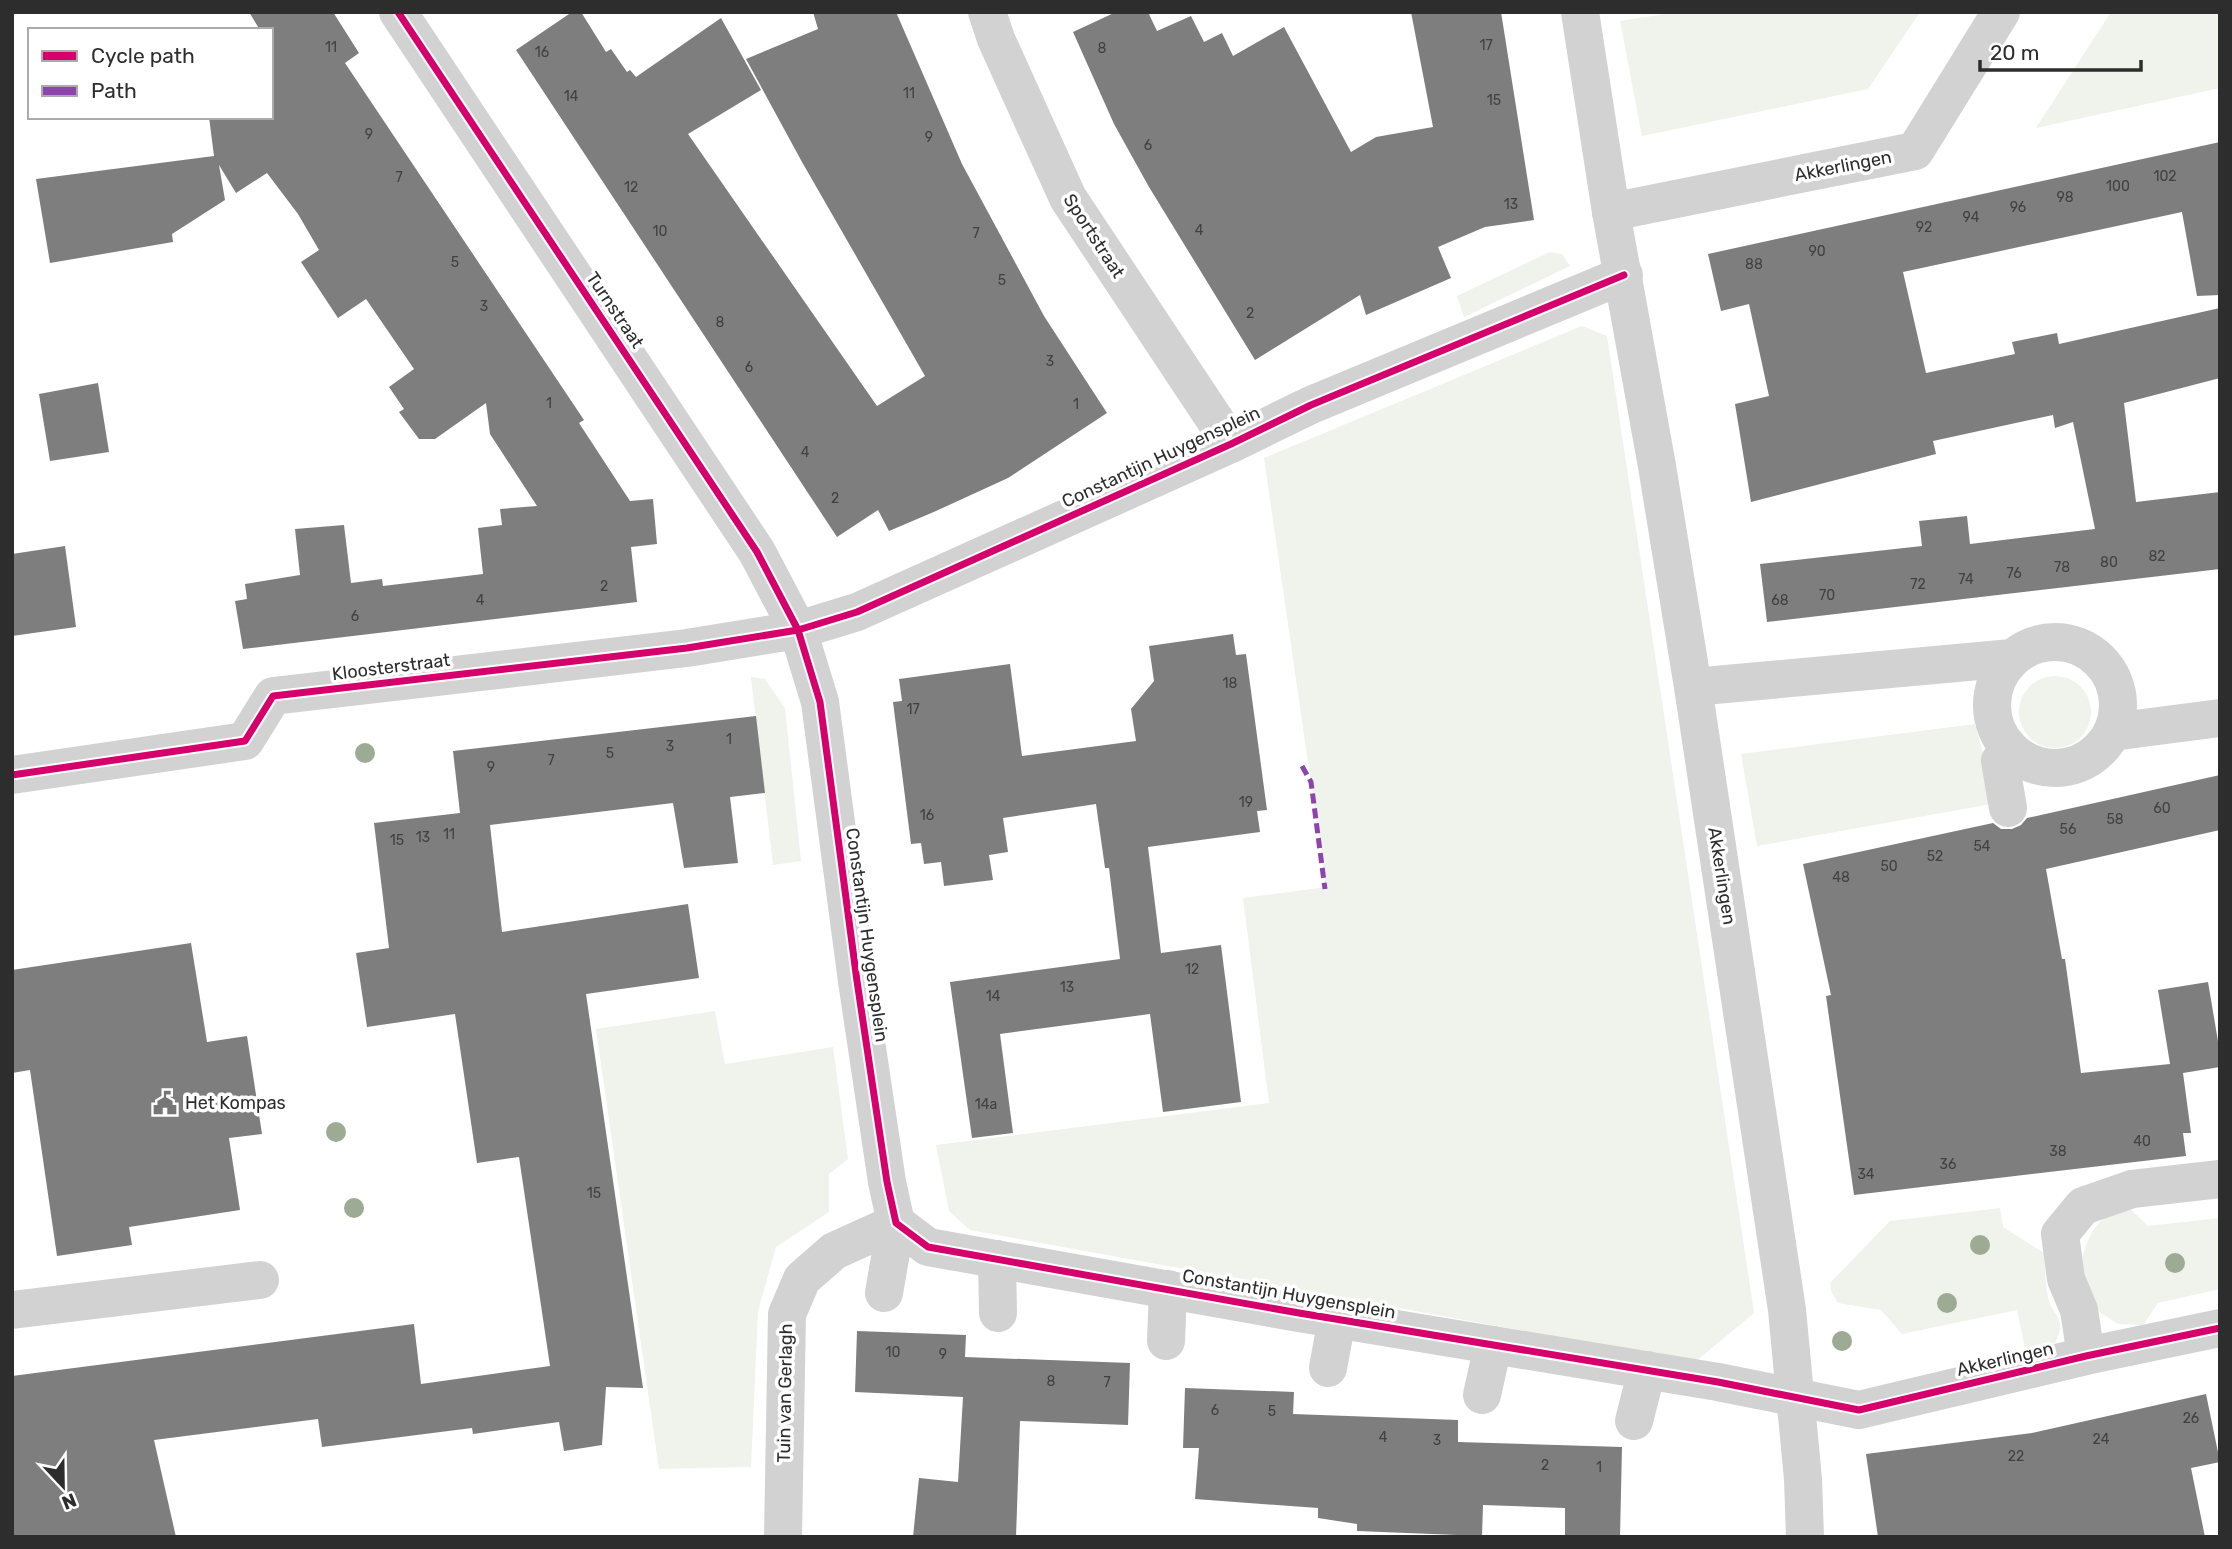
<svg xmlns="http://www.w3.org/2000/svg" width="2232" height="1549" font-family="Rubik,sans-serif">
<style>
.green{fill:#eff3eb}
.building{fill:#7e7e7e}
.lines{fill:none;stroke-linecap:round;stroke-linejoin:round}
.minor{stroke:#d2d2d2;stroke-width:38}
.quiet{stroke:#8e44ad;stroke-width:5;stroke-dasharray:10 5;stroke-linecap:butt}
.cycleway-casing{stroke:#fff;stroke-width:11}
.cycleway{stroke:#d6006c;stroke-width:7}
.tree{fill:#9dab94}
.labels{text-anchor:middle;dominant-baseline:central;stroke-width:7;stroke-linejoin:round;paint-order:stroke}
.number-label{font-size:14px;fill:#414141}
.street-label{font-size:18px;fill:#2d2d2d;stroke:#fff}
.poi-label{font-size:18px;fill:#2d2d2d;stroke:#fff;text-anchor:start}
</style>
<rect width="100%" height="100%" fill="#fff"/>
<g class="green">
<polygon points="1678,12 1920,12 1868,89 1642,136 1620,21"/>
<polygon points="2111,12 2220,12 2220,88 2036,128"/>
<polygon points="1550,252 1562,254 1570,266 1464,317 1457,296"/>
<polygon points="1582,326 1607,336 1754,1313 1695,1362 970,1230 949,1211 936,1145 1269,1103 1243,898 1326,887 1264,458"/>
<circle cx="2055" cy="712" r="36"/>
<polygon points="751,677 765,679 785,708 801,861 773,865"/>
<polygon points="1975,724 1997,803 1757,846 1741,754"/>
<polygon points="715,1011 725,1064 833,1047 848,1159 829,1174 829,1212 776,1247 758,1311 751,1467 659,1469 596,1029"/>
<path d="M2000 1208 2003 1227 2044 1253C2045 1267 2045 1283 2048 1297 2051 1317 2069 1315 2055 1343L2026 1353 2017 1310 1902 1334 1881 1310 1838 1303 1832 1293 1830 1283 1890 1221Z"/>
<path d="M2131 1210 2148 1226 2220 1218V1289L2158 1303 2143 1325 2118 1324 2098 1311 2079 1273C2083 1252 2091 1220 2114 1213 2119 1211 2126 1211 2131 1210Z"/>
</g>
<g class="building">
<polygon points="249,12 333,12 359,53 345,63 584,420 579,423 630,501 653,499 657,544 631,547 637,602 243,649 235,601 247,599 245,584 300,575 295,529 344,525 351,583 382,579 383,586 483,574 478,528 502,525 500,509 537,506 490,434 486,403 435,439 419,439 399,412 404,409 389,387 414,369 366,299 338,318 301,262 319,250 298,214 267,173 236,193 219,165 225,200 172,234 173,242 50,263 36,179 214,156 209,117 271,117 271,30 260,30"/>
<polygon points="572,12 581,12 606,52 611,49 627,72 630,70 636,77 721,18 761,90 688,134 877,406 925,376 802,162 746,59 818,29 813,12 896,12 962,164 1044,316 1107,413 1008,478 936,511 889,531 878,510 837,537 516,50"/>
<polygon points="1116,12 1148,12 1157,31 1191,16 1204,42 1222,33 1233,56 1284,27 1351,152 1376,137 1433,127 1411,12 1501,12 1534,220 1485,227 1438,247 1451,278 1366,315 1360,295 1255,360 1149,187 1114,124 1073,32"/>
<polygon points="2220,142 2220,295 2197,296 2182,212 1903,272 1926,373 2015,354 2012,342 2057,333 2059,344 2220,308 2220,378 2124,403 2136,502 2220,492 2220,569 1767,622 1760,564 1922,546 1919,521 1967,516 1970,544 2095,529 2073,422 2055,428 2053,415 1933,441 1936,454 1751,502 1735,404 1769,396 1749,304 1721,311 1708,254"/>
<polygon points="98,383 109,452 50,461 39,394"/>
<polygon points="65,546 76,627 12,636 12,554"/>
<polygon points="1233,634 1236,655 1246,654 1267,810 1257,811 1260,832 1148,847 1161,953 1221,945 1241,1102 1163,1112 1150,1014 1000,1034 1013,1133 972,1138 950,982 1120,959 1109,868 1105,868 1096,804 1003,818 1008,852 989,855 993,880 944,886 941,862 924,864 921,843 911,844 893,702 902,701 899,679 1010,664 1022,756 1136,741 1131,709 1154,681 1149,646"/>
<polygon points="756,716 765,793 730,797 738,863 684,868 673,803 490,825 502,932 688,904 699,978 586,994 643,1388 606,1387 602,1445 564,1451 559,1422 473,1434 472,1428 322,1447 318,1419 154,1440 176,1537 12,1537 12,1376 414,1324 421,1384 550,1366 519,1157 477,1163 455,1014 367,1027 356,953 389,948 374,823 460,813 453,751"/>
<polygon points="2220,775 2220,830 2046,869 2062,959 2065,959 2081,1073 2170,1064 2158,990 2208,982 2220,1053 2220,1067 2183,1073 2191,1133 2183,1133 2186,1156 1854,1195 1826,996 1831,995 1803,864 1993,823 2001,829 2012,829 2021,825 2027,818"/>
<polygon points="191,943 207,1042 247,1036 262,1134 229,1138 240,1210 129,1227 132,1245 57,1256 30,1070 12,1073 12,970"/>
<polygon points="857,1331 966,1335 965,1357 1130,1363 1128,1425 1020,1421 1016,1537 913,1537 919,1478 958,1482 963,1397 855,1392"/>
<polygon points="1185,1388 1294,1392 1293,1414 1458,1420 1458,1442 1622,1447 1620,1537 1565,1537 1565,1508 1483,1505 1482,1536 1357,1531 1357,1524 1318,1518 1318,1508 1195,1499 1199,1448 1183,1448"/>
<polygon points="2206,1394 2220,1462 2191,1468 2205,1537 1878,1537 1866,1454 2032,1433"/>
</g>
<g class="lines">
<g class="minor">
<polyline points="987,12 996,39 1068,198 1231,444"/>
<polyline points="1580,12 1611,212 1657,466 1693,687 1787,1310 1803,1479 1805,1537"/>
<polyline points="1611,212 1915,151 2001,12"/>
<polyline points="1624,275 1311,405 1231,444 857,612 798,630 820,702 857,981 887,1182 896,1223 928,1247 1299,1313 1718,1382 1859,1410 2086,1356 2220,1328"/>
<circle cx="2055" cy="705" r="63"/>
<polyline points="1693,687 2012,658"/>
<polyline points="2112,732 2220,718"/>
<polyline points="12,775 245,741 273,696 687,648 798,630 757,552 398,12"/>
<polyline points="2008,808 2000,761 2009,749"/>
<polyline points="997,1259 998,1313"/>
<polyline points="884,1293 896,1223"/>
<polyline points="12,1310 260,1280"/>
<polyline points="1166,1341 1168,1289"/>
<polyline points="2086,1356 2079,1310 2066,1279 2060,1234 2083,1206 2132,1189 2220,1179"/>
<polyline points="1328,1368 1337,1319"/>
<polyline points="1482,1395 1493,1345"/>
<polyline points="1634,1421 1647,1370"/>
<polyline points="783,1537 787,1314 802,1279 834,1251 896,1223"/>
</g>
<polyline class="quiet" points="1302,766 1311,782 1325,889"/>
<g class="cycleway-casing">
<g id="cycleway">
<polyline points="1624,275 1311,405 1231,444 857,612 798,630 820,702 857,981 887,1182 896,1223 928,1247 1299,1313 1718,1382 1859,1410 2086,1356 2220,1328"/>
<polyline points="12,775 245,741 273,696 687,648 798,630 757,552 398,12"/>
</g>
</g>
<use href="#cycleway" class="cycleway"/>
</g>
<g class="tree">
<circle cx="365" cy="753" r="10"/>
<circle cx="336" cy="1132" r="10"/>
<circle cx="354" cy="1208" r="10"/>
<circle cx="1980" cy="1245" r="10"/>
<circle cx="2175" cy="1263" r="10"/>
<circle cx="1947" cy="1303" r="10"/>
<circle cx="1842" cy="1341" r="10"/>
</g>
<defs>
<g id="civic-bare" transform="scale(1.89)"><path d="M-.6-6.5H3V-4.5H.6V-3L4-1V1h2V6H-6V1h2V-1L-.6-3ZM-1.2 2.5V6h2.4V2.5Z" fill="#767676" stroke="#fff" stroke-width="2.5" paint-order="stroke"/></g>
</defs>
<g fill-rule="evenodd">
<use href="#civic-bare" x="165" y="1103"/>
</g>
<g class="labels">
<g class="number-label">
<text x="1486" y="45">17</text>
<text x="331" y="47">11</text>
<text x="1102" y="48">8</text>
<text x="542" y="52">16</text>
<text x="909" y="93">11</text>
<text x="571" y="96">14</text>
<text x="1494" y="100">15</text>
<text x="369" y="134">9</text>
<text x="929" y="137">9</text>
<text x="1148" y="145">6</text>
<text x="2165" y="176">102</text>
<text x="399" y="177">7</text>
<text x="2118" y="186">100</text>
<text x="631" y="187">12</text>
<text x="2065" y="197">98</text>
<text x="1511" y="204">13</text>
<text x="2018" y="207">96</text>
<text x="1971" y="217">94</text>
<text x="1924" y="227">92</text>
<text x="1199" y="230">4</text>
<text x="660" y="231">10</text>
<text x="976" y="233">7</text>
<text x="1817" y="251">90</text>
<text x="455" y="262">5</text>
<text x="1754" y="264">88</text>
<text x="1002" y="280">5</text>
<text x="484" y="306">3</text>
<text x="1250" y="313">2</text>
<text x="720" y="322">8</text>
<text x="1050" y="361">3</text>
<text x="749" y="367">6</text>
<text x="549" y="403">1</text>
<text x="1076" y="404">1</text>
<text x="805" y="452">4</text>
<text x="835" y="498">2</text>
<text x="2157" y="556">82</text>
<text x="2109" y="562">80</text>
<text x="2062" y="567">78</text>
<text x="2014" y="573">76</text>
<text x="1966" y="579">74</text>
<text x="1918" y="584">72</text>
<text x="604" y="586">2</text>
<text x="1827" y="595">70</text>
<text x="480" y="600">4</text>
<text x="1780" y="600">68</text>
<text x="355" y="616">6</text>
<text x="1230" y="683">18</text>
<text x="913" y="709">17</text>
<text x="729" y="739">1</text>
<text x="670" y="746">3</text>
<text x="610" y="753">5</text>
<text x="551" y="760">7</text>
<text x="491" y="767">9</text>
<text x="1246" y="802">19</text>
<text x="2162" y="808">60</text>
<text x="927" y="815">16</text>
<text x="2115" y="819">58</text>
<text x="2068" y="829">56</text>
<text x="449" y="834">11</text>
<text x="423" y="837">13</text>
<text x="397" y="840">15</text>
<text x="1982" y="846">54</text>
<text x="1935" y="856">52</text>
<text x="1889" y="866">50</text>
<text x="1841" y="877">48</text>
<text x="1192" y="969">12</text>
<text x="1067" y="987">13</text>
<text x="993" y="996">14</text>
<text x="986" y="1104">14a</text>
<text x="2142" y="1141">40</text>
<text x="2058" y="1151">38</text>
<text x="1948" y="1164">36</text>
<text x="1866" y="1174">34</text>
<text x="594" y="1193">15</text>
<text x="893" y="1352">10</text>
<text x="943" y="1354">9</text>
<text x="1051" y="1381">8</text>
<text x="1107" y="1382">7</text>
<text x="1215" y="1410">6</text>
<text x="1272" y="1411">5</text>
<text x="2191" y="1418">26</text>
<text x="1383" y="1437">4</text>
<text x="2101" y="1439">24</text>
<text x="1437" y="1440">3</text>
<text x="2016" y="1456">22</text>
<text x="1545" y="1465">2</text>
<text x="1599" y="1467">1</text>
</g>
<g class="street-label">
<text transform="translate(1843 166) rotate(-11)">Akkerlingen</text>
<text transform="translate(1094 236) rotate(57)">Sportstraat</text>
<text transform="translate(615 310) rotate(56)">Turnstraat</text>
<text transform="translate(1161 457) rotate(-25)">Constantijn Huygensplein</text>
<text transform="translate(391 667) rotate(-7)">Kloosterstraat</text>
<text transform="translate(1722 876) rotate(81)">Akkerlingen</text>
<text transform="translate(867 935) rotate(82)">Constantijn Huygensplein</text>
<text transform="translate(1289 1294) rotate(10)">Constantijn Huygensplein</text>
<text transform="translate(2005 1359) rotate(-13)">Akkerlingen</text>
<text transform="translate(785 1393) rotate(-89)">Tuin van Gerlagh</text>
</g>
<g class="poi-label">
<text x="185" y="1103">Het Kompas</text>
</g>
</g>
<rect width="2232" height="1549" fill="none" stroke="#2d2d2d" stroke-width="28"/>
<rect x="28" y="28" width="245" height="91" fill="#ffffff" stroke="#ababab" stroke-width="2"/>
<rect x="42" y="51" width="35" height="10" fill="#d6006c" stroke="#ababab" stroke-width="2"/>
<text x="91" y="63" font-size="21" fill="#2d2d2d">Cycle path</text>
<rect x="42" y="86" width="35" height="10" fill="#8e44ad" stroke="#ababab" stroke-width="2"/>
<text x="91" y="98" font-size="21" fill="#2d2d2d">Path</text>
<g transform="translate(63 1486) rotate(158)" stroke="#ffffff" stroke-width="5" paint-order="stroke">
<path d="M0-5L12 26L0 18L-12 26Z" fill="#2d2d2d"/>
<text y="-10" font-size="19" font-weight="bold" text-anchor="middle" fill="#2d2d2d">N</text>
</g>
<path d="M1980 60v10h161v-10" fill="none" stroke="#2d2d2d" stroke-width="3.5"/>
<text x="1990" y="60" font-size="21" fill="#2d2d2d" stroke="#ffffff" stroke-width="5" paint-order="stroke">20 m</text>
</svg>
